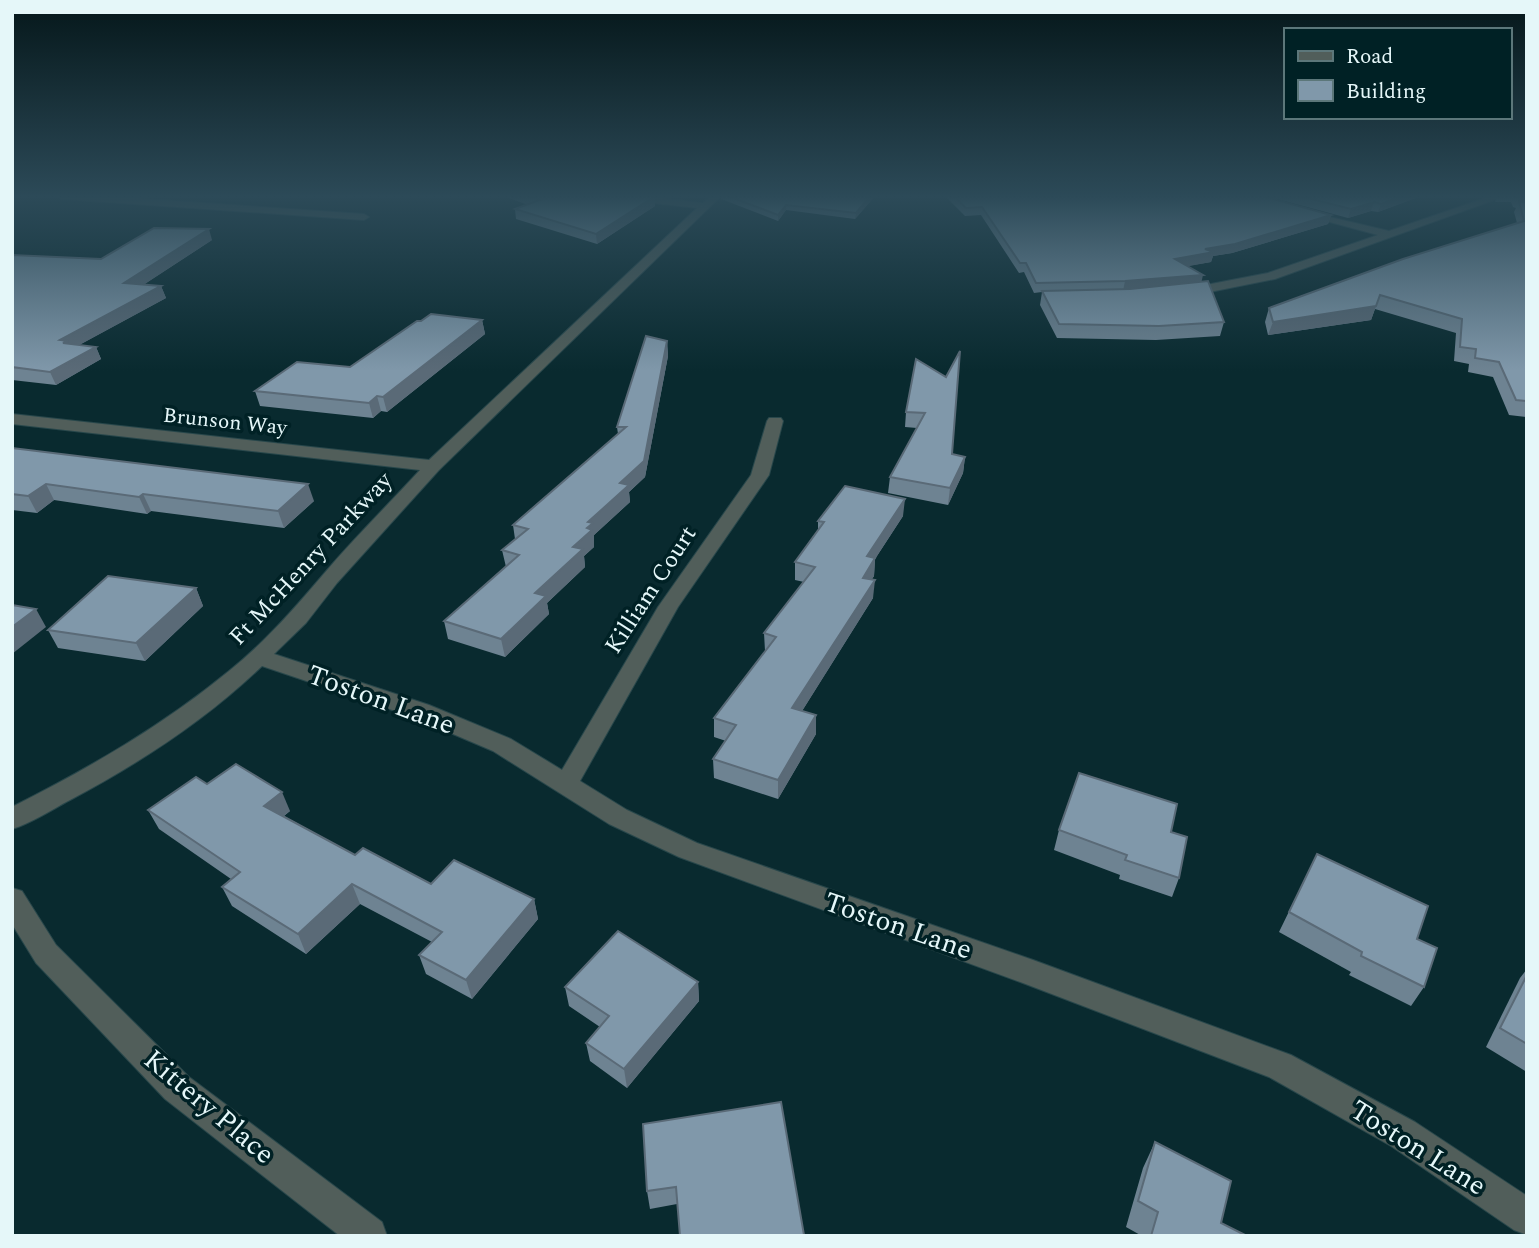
<svg xmlns="http://www.w3.org/2000/svg" width="1539" height="1248" font-family="Spectral,serif">
<style>
.lines{fill:none;stroke-linecap:round;stroke-linejoin:round}
.minor-casing{stroke:#28474b;stroke-width:2}
.minor{fill:#515e5a;fill-rule:evenodd}
.wall{fill:#6e8392}
.shaded-wall{fill:#5a6a77}
.building{fill:#8098aa;stroke:#5a6a77;stroke-width:2}
.labels{text-anchor:middle;dominant-baseline:central;stroke-width:7;stroke-linejoin:round;paint-order:stroke}
.far-street-label{font-size:21px;fill:#e5f7f9;stroke:#002125}
.street-label{font-size:24px;fill:#e5f7f9;stroke:#002125}
.near-street-label{font-size:28px;fill:#e5f7f9;stroke:#002125}
</style>
<rect width="100%" height="100%" fill="#092a2f"/>
<g class="lines">
<g class="minor-casing">
<g id="minor">
<polygon points="57,196 104,196 364,214 369,217 364,220 62,199"/>
<path d="M613 196H644L703 203 710 196H721L439 470 337 583 306 623 274 654 429 705 511 739 562 770 658 607 751 475 767 421 769 418H781L783 421 769 475 678 607 580 781 627 810 697 843 1033 960 1291 1055 1415 1122 1527 1196V1235L1514 1230 1391 1146 1269 1077 1023 983 679 857 609 824 493 751 413 717 262 666C206 720 138 764 70 800 51 810 32 823 12 829V807C89 768 162 726 229 671 264 643 293 610 322 576 353 539 388 505 420 470L12 424V414L429 460 697 208 618 199Z"/>
<polygon points="1491,196 1505,196 1275,279 1185,297 1179,293 1185,289 1268,273 1378,235 1300,214 1300,210 1389,231"/>
<polygon points="12,888 22,891 56,945 189,1077 382,1222 387,1236 340,1236 165,1099 36,963 12,924"/>
</g>
</g>
<use href="#minor" class="minor"/>
</g>
<g class="wall">
<polygon points="503,196 651,196 655,206 597,244 516,219 515,209 528,205"/>
<polygon points="721,196 875,196 855,219 786,210 778,221 721,199"/>
<polygon points="945,196 1262,196 1331,215 1328,224 1232,253 1213,256 1211,262 1187,266 1201,282 1224,322 1220,336 1156,340 1057,338 1040,305 1042,292 1034,293 1024,272 1019,273 981,215 965,216"/>
<polygon points="1266,196 1421,196 1378,212 1371,211 1348,218"/>
<polygon points="1497,196 1527,196 1527,417 1509,415 1493,377 1468,372 1469,364 1454,361 1456,333 1375,309 1371,320 1268,335 1265,322 1269,308 1517,223 1514,212 1516,208 1513,207 1511,202 1495,202"/>
<polygon points="212,240 143,285 161,286 166,298 79,345 96,347 101,359 56,385 12,380 12,255 101,259"/>
<polygon points="482,320 485,334 387,412 381,411 373,418 260,406 255,391 350,367 421,321"/>
<polygon points="667,341 668,356 645,477 629,492 630,502 594,535 594,547 584,556 585,567 547,603 549,614 505,657 448,639 444,621 506,567 502,550 515,539 513,525 618,434 617,427"/>
<polygon points="946,377 952,454 965,457 963,473 948,505 888,493 890,477 917,428 905,427 906,412"/>
<polygon points="12,448 314,501 284,528 151,511 147,514 54,500 37,513 12,510"/>
<polygon points="903,516 875,559 874,576 872,579 873,598 802,711 816,734 778,799 714,778 713,759 726,741 714,737 714,718 765,651 764,633 804,582 795,580 795,562 818,531 818,521"/>
<polygon points="196,588 203,606 145,661 58,648 48,630"/>
<polygon points="207,784 290,811 284,816 355,855 431,884 534,899 538,919 472,999 426,974 419,955 432,942 360,904 306,954 232,906 222,887 231,879 159,829 148,810"/>
<polygon points="1059,830 1171,832 1179,878 1172,897 1119,879 1120,875 1054,850"/>
<polygon points="1317,854 1417,939 1424,987 1411,1006 1349,975 1351,972 1279,932"/>
<polygon points="1527,969 1527,1072 1486,1047 1520,978"/>
<polygon points="698,982 699,1001 627,1088 590,1061 586,1043 600,1027 569,1006 565,987"/>
<polygon points="781,1102 677,1204 650,1209 647,1191"/>
<polygon points="1155,1142 1221,1223 1247,1236 1142,1236 1126,1227 1143,1168"/>
</g>
<g class="shaded-wall">
<polygon points="655,196 655,206 597,244 596,234"/>
<polygon points="870,196 875,196 855,219 856,213"/>
<polygon points="1402,196 1421,196 1378,212 1381,204"/>
<polygon points="1374,202 1371,211 1348,218 1351,209"/>
<polygon points="786,205 786,210 778,221 778,215"/>
<polygon points="1331,215 1328,224 1232,253 1213,256 1211,262 1173,269 1175,259 1205,249"/>
<polygon points="209,229 212,240 128,295 124,283"/>
<polygon points="1203,275 1201,284 1123,291 1125,281"/>
<polygon points="161,286 166,298 72,349 60,340"/>
<polygon points="1376,306 1371,320 1268,335 1273,322"/>
<polygon points="482,320 485,334 387,412 383,397"/>
<polygon points="667,341 668,356 645,477 629,492 630,502 594,535 594,547 584,556 585,567 547,603 549,614 505,657 501,639 535,593 573,547 588,522 620,483"/>
<polygon points="96,347 101,359 56,385 50,372"/>
<polygon points="377,396 381,411 373,418 369,403"/>
<polygon points="965,457 963,473 948,505 950,488"/>
<polygon points="46,484 54,500 37,513 28,496"/>
<polygon points="308,484 314,501 284,528 278,511"/>
<polygon points="143,494 151,511 147,514 139,497"/>
<polygon points="905,499 903,516 875,559 874,576 862,595 863,578 867,556"/>
<polygon points="875,580 873,598 792,727 792,708"/>
<polygon points="196,588 203,606 145,661 136,643"/>
<polygon points="36,609 46,627 12,654 12,627"/>
<polygon points="816,715 816,734 778,799 778,780"/>
<polygon points="282,792 290,811 272,825 264,806"/>
<polygon points="352,884 360,904 306,954 298,934"/>
<polygon points="534,899 538,919 472,999 466,980"/>
<polygon points="698,982 699,1001 627,1088 624,1069"/>
</g>
<g class="building">
<polygon points="529,196 655,196 596,234 515,209 540,200"/>
<polygon points="728,196 870,196 856,213 786,205 778,215"/>
<polygon points="954,196 1262,196 1331,215 1235,244 1205,249 1214,252 1175,259 1203,275 1125,281 1036,283 1026,263 1020,263 982,207 966,208"/>
<polygon points="1300,196 1402,196 1381,204 1374,202 1351,209"/>
<polygon points="1515,196 1527,196 1527,201 1516,198"/>
<polygon points="1519,201 1527,203 1527,401 1516,400 1499,362 1475,358 1476,349 1460,347 1462,319 1380,295 1376,306 1273,322 1269,308 1403,259 1524,221"/>
<polygon points="154,228 209,229 124,283 161,286 60,340 68,341 63,343 96,347 50,372 12,367 12,255 101,259"/>
<polygon points="1208,281 1224,322 1159,326 1059,324 1042,291 1130,289"/>
<polygon points="431,314 482,320 383,397 377,396 369,403 255,391 297,362 350,367 417,321 421,321"/>
<polygon points="646,336 667,341 644,461 620,483 629,485 588,522 593,523 587,528 592,530 573,547 583,549 535,593 546,596 501,639 444,621 519,555 502,550 528,529 513,525 626,427 617,427"/>
<polygon points="960,351 952,454 965,457 950,488 890,477 925,413 906,412 916,359 946,377"/>
<polygon points="12,448 308,484 278,511 143,494 139,497 46,484 28,496 12,494"/>
<polygon points="845,486 905,499 867,556 875,558 863,578 875,580 792,708 816,715 778,780 713,759 736,725 714,718 776,637 764,633 815,567 795,562 824,522 818,521"/>
<polygon points="108,576 196,588 136,643 48,630"/>
<polygon points="12,605 36,609 12,627"/>
<polygon points="236,764 282,792 264,806 355,855 363,848 431,884 454,860 534,899 466,980 419,955 442,932 352,884 298,934 222,887 240,872 148,810 196,777 207,784"/>
<polygon points="1079,773 1177,804 1171,832 1187,837 1179,878 1125,860 1127,855 1059,830"/>
<polygon points="1317,854 1428,906 1417,939 1437,948 1424,987 1361,956 1362,952 1289,912"/>
<polygon points="618,931 698,982 624,1069 586,1043 609,1016 565,987"/>
<polygon points="1527,975 1527,1044 1500,1028"/>
<polygon points="781,1102 804,1235 680,1236 676,1187 647,1191 643,1124"/>
<polygon points="1155,1142 1231,1181 1221,1223 1247,1236 1151,1236 1158,1212 1138,1201"/>
</g>
<linearGradient id="sky" x2="0" y2="1"><stop stop-color="#05171a"/><stop offset="0.53" stop-color="#2c4a58"/><stop offset="1" stop-color="#2c4a58" stop-opacity="0"/></linearGradient>
<rect width="1539" height="371" fill="url(#sky)"/>
<g class="labels">
<g class="far-street-label">
<text transform="translate(225 422) rotate(6)">Brunson Way</text>
</g>
<g class="street-label">
<text transform="translate(311 559) rotate(-47)">Ft McHenry Parkway</text>
<text transform="translate(651 590) rotate(-57)">Killiam Court</text>
</g>
<g class="near-street-label">
<text transform="translate(381 700) rotate(20)">Toston Lane</text>
<text transform="translate(898 926) rotate(19)">Toston Lane</text>
<text transform="translate(209 1107) rotate(40)">Kittery Place</text>
<text transform="translate(1418 1148) rotate(32)">Toston Lane</text>
</g>
</g>
<rect width="1539" height="1248" fill="none" stroke="#e5f7f9" stroke-width="28"/>
<rect x="1284" y="28" width="228" height="91" fill="#002125" stroke="#5c777a" stroke-width="2"/>
<rect x="1298" y="51" width="35" height="10" fill="#515e5a" stroke="#5c777a" stroke-width="2"/>
<text x="1346" y="63" font-size="21" fill="#e5f7f9">Road</text>
<rect x="1298" y="80" width="35" height="21" fill="#8098aa" stroke="#5c777a" stroke-width="2"/>
<text x="1346" y="98" font-size="21" fill="#e5f7f9">Building</text>
</svg>
